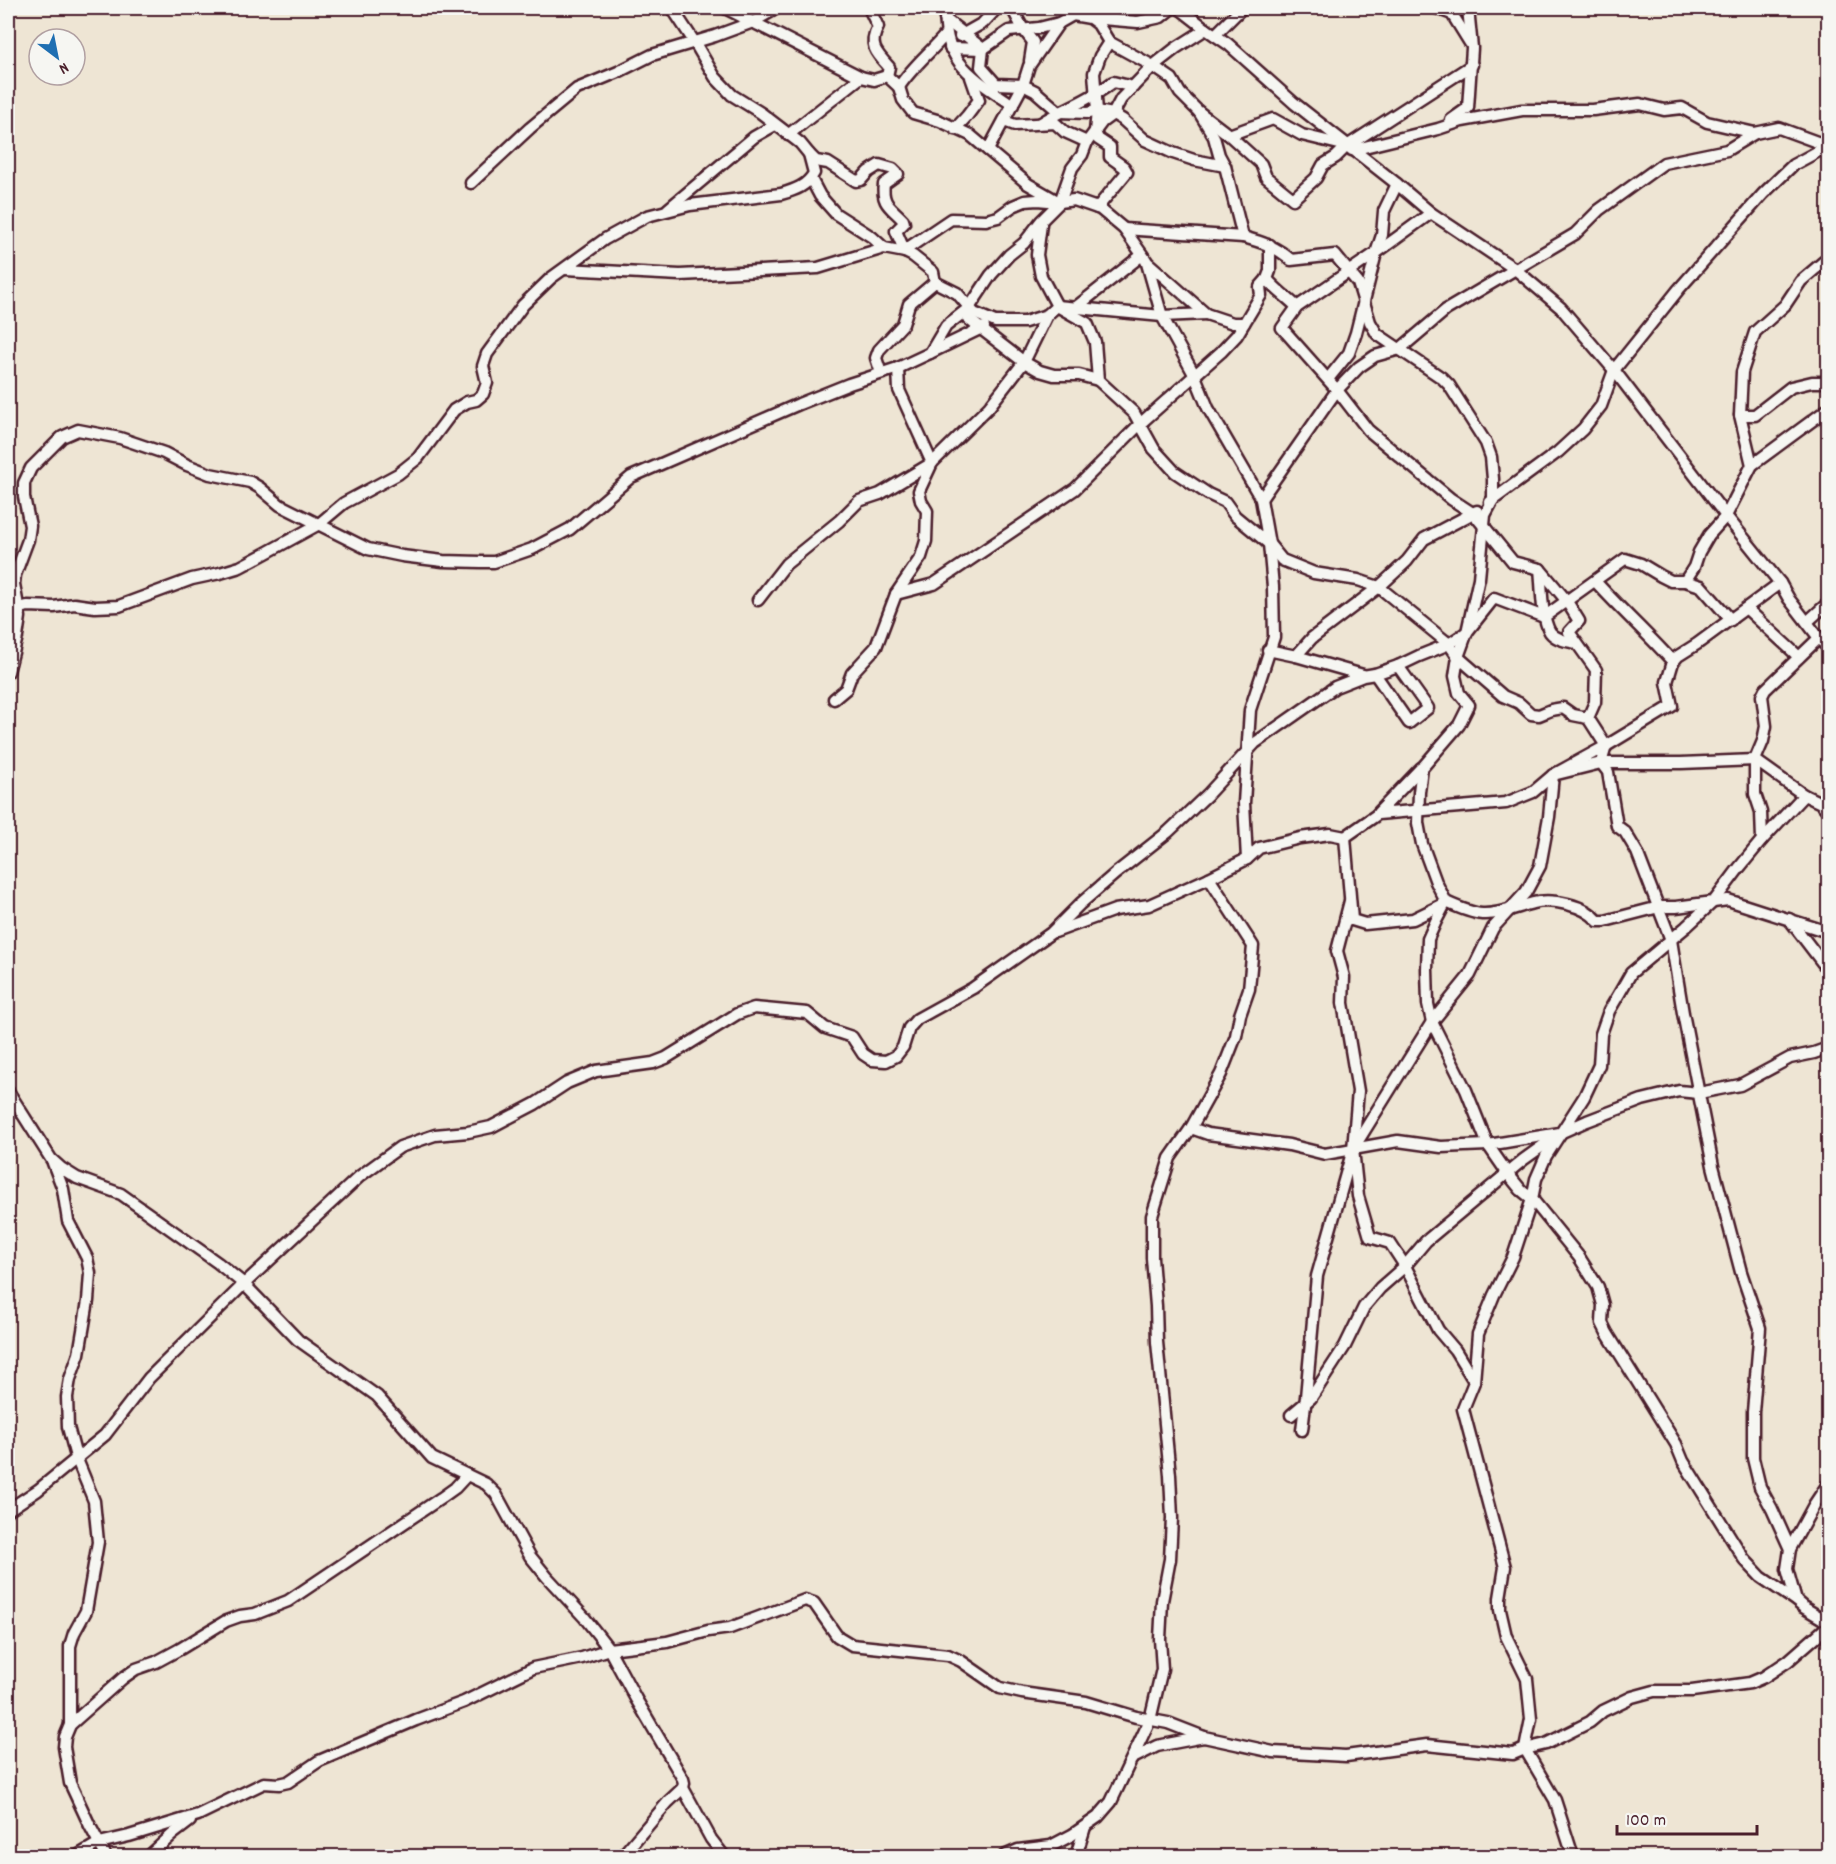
<svg xmlns="http://www.w3.org/2000/svg" width="1836" height="1864" font-family="Dekko,sans-serif">
<style>
.lines{fill:none;stroke-linecap:round;stroke-linejoin:round}
.minor-casing{stroke:#4a1f2b;stroke-width:15}
.minor{stroke:#f6f6f2;stroke-width:10}
</style>
<rect width="100%" height="100%" fill="#eee5d4"/>
<filter id="ink" filterUnits="userSpaceOnUse"><feTurbulence type="fractalNoise" baseFrequency=".0167" numOctaves="2"/><feDisplacementMap in="SourceGraphic" scale="12" xChannelSelector="R" yChannelSelector="G"/><feConvolveMatrix kernelMatrix="1 2 1 2 8 2 1 2 1" color-interpolation-filters="sRGB"/></filter>
<g filter="url(#ink)">
<g class="lines">
<g class="minor-casing">
<g id="minor">
<path d="M725 8 861 77 874 80 887 76 899 87C912 67 931 52 946 34"/>
<path d="M869 8 878 27C868 45 876 53 889 67L887 76"/>
<path d="M946 8C941 62 974 78 1013 105"/>
<polyline points="1012,8 1023,29 1033,42 1030,61"/>
<polyline points="1179,8 1206,29 1228,44 1294,103 1397,184 1431,213 1515,269 1561,308 1614,370 1726,516 1780,583 1789,599 1819,638 1828,648"/>
<polyline points="1436,8 1452,14 1470,43"/>
<polyline points="1073,15 1090,18 1098,24 1109,42 1153,66 1172,79 1180,93 1199,112 1229,135 1261,164 1266,177 1293,199 1316,178 1323,165 1336,157 1347,146 1472,65"/>
<polyline points="1090,18 1138,22 1161,17 1172,8"/>
<polyline points="945,19 983,49 981,67 996,84 1023,85 1035,91 1059,112 1088,113 1097,111 1113,114 1123,120 1145,140 1173,153 1194,160 1225,166"/>
<polyline points="1215,35 1242,8"/>
<polyline points="960,36 983,23 997,8"/>
<polyline points="950,48 983,49 1009,31 1039,28 1059,23"/>
<polyline points="899,87 903,100 913,113 940,121 970,135 1028,184 1054,199"/>
<path d="M1199 112 1214 137 1219 155 1225 166 1243 237C1262 242 1277 247 1291 260L1335 255 1358 283 1370 322 1377 334 1442 378 1449 385 1486 443 1491 457 1493 479V500L1485 515 1479 578 1467 632 1458 657 1455 676 1459 693 1469 705 1459 725 1422 768 1419 792 1418 823 1422 844 1436 882 1446 902C1457 907 1470 913 1482 914 1499 915 1517 907 1533 903 1552 898 1585 905 1598 921H1605L1659 907H1676L1728 900 1828 932"/>
<polyline points="1451,120 1468,108 1472,48 1468,8"/>
<polyline points="1004,121 1015,125 1055,123 1065,132 1087,142"/>
<path d="M1041 123C1065 108 1090 100 1113 82L1133 87"/>
<polyline points="955,129 967,116 979,100 971,77"/>
<polyline points="788,135 861,77"/>
<polyline points="1229,135 1273,119 1302,135 1343,145"/>
<polyline points="988,150 1023,85 1029,66 1059,23 1073,15 1076,8"/>
<polyline points="1352,150 1438,129 1462,121 1522,110 1593,110 1640,104 1664,110 1682,108 1707,122 1755,133"/>
<path d="M809 154 816 161 828 163 856 181 861 180 868 172 879 165 893 169 898 174 884 184C881 204 891 207 903 220L904 223 896 231 905 252"/>
<polyline points="811,179 820,196 836,214 872,237 884,248"/>
<polyline points="471,183 530,128 577,89 618,72 652,55 715,36 753,22 777,8"/>
<polyline points="1397,184 1384,211 1382,235 1376,253 1297,307 1282,328 1337,390 1368,430 1451,499 1474,514 1513,562 1540,569 1566,600 1579,621 1569,632 1596,670 1595,702 1588,718 1606,746 1601,763 1608,772 1617,826 1625,832 1637,852 1671,940 1683,1013 1713,1166 1741,1272 1760,1328 1753,1412 1753,1458 1760,1487 1772,1509 1790,1549"/>
<polyline points="1097,208 1127,172 1124,167 1110,157 1110,147 1098,139 1095,132 1097,111 1094,73 1100,56 1109,42"/>
<polyline points="668,209 754,137 775,125"/>
<polyline points="1041,224 1037,255 1041,276 1057,306 1087,323 1095,342 1098,380 1134,413 1154,449 1175,472 1208,494 1225,502 1235,516 1269,544 1282,560 1314,573 1358,580 1379,587 1449,644 1458,657 1503,696 1519,703 1531,714 1539,715 1551,710 1563,708 1573,715 1588,718"/>
<polyline points="1124,229 1243,237"/>
<path d="M1270 245V271L1267 279C1276 290 1287 297 1297 307"/>
<polyline points="905,252 911,246 951,219 986,220 998,217 1013,206 1025,201 1037,200 1060,202 1074,200 1100,209 1124,229 1146,260 1162,316 1195,376 1208,408 1261,499 1269,544 1273,587 1274,637 1250,710 1244,803 1247,859"/>
<polyline points="1146,261 1206,314 1233,323 1244,323"/>
<polyline points="565,269 680,275 818,268 884,248 905,252 913,256 933,272 935,282 957,293 974,313 995,322 1025,322 1047,315 1057,306 1162,316 1206,314"/>
<polyline points="969,308 967,318 1024,362 1040,371 1054,375 1079,375 1098,380"/>
<polyline points="1075,308 1142,255"/>
<polyline points="930,353 984,327"/>
<polyline points="881,373 876,358 879,350 903,324 909,304 935,282"/>
<polyline points="1328,379 1349,353 1356,333 1376,253 1431,213"/>
<polyline points="1740,415 1755,415 1791,387 1812,382 1828,382"/>
<polyline points="1752,465 1740,415 1742,372 1755,332 1785,305 1801,281 1828,258"/>
<polyline points="1261,499 1337,390 1359,367 1375,356 1400,349 1446,310 1575,234 1599,210 1664,163 1727,150 1755,133 1779,128 1828,146"/>
<polyline points="1490,502 1558,452 1583,429 1601,406 1614,370 1679,289 1763,194 1793,165 1828,146"/>
<path d="M1540 569C1542 586 1541 617 1550 632 1556 640 1567 641 1576 643"/>
<path d="M1595 581C1620 609 1648 634 1673 662"/>
<polyline points="1685,581 1694,567 1699,552 1709,535 1726,516 1752,465 1828,409"/>
<polyline points="896,594 934,584 1075,489 1141,423 1221,352 1237,335 1261,295 1260,287 1267,279"/>
<polyline points="758,600 786,564 839,521 859,501 880,494 932,463 899,390 898,368"/>
<polyline points="1747,609 1799,657"/>
<path d="M8 614 18 608 28 606 54 607 74 604 95 607 119 606 192 579 220 573 240 567 266 553 319 524 344 503 398 474 418 458 454 410 467 402 476 400 483 394 487 383 483 366 487 354 523 305 551 278 605 239 647 216 690 205 781 194C795 190 807 186 814 173L809 154 800 143 761 113 732 95 715 77 695 43 672 8"/>
<polyline points="1807,622 1828,603"/>
<polyline points="1268,650 1296,656 1363,675"/>
<polyline points="1296,656 1312,638 1379,587 1407,561 1424,539 1477,511"/>
<polyline points="8,672 17,637 20,617 14,584 15,575 28,540 30,526 24,497 24,483 31,468 62,437 78,430 120,438 164,453 187,465 210,474 250,482 260,488 280,505 368,549 402,556 443,561 481,562 494,562 532,549 570,529 631,477 799,404 849,384 898,368 930,353 946,326 969,308 991,275 1009,255 1024,243 1041,221 1060,202 1072,168 1082,155 1087,142 1102,122 1113,114 1121,99 1153,66 1176,48 1206,29"/>
<polyline points="1375,674 1409,723 1428,708 1398,666"/>
<polyline points="834,699 846,689 852,673 876,647 896,594 921,557 926,541 927,511 921,501 919,491 932,463 989,407 1024,362 1047,315"/>
<polyline points="1378,813 1421,768"/>
<polyline points="1345,837 1352,920 1365,924 1413,919 1446,903"/>
<polyline points="1762,840 1804,795"/>
<polyline points="1350,901 1337,951 1344,977 1343,1003 1358,1091 1353,1149 1358,1196 1370,1237 1390,1243 1405,1266 1438,1330 1455,1350 1474,1381"/>
<polyline points="1446,902 1436,921 1428,939 1427,969 1428,1004 1432,1022 1466,1090 1488,1145 1508,1174 1521,1190 1532,1199 1579,1257 1598,1287 1603,1305 1602,1323 1607,1333 1676,1444 1683,1461 1744,1559 1761,1577 1796,1601"/>
<polyline points="1789,919 1828,970"/>
<polyline points="1055,932 1115,910 1149,905 1209,878 1247,859 1259,848 1300,838 1330,834 1345,837 1378,814 1506,803 1533,792 1553,775 1606,746 1672,706 1667,682 1673,662 1678,656 1697,644 1780,583"/>
<polyline points="8,1091 51,1159 61,1168 77,1178 121,1194 218,1263 244,1284 298,1340 377,1396 432,1458 486,1484 496,1494 530,1556 547,1577 584,1617 609,1649 636,1699 683,1779 684,1783 683,1788 711,1839 724,1856"/>
<polyline points="1191,1128 1208,1134 1289,1145 1325,1154 1398,1141 1441,1147 1488,1145 1560,1133 1587,1121 1642,1100 1679,1091 1699,1093 1740,1085 1790,1058 1814,1053 1828,1048"/>
<polyline points="53,1163 63,1189 68,1221 87,1258 90,1273 88,1301 79,1354 70,1379 67,1397 68,1427 76,1457 94,1501 98,1542 86,1611 74,1633 70,1646 70,1725"/>
<polyline points="1291,1415 1311,1398 1345,1346 1364,1307 1380,1288 1405,1266 1426,1241 1523,1160 1555,1137"/>
<polyline points="1302,1430 1306,1397 1317,1276 1353,1149 1432,1022 1470,975 1493,928 1526,892 1540,866 1549,817 1553,775 1601,763 1681,763 1755,760 1804,795 1821,803 1828,811"/>
<polyline points="1828,1484 1814,1505 1790,1549 1787,1569 1796,1601 1803,1607 1828,1622"/>
<polyline points="8,1510 38,1490 105,1435 149,1378 244,1284 360,1176 400,1147 435,1135 468,1132 491,1127 535,1104 567,1083 596,1071 653,1063 666,1058 737,1014 754,1008 807,1013 825,1028 852,1037 863,1054 872,1060 886,1061 896,1056 903,1047 909,1028 917,1019 973,988 1051,933 1080,904 1116,873 1168,832 1207,795 1255,743 1335,687 1363,676 1375,674 1398,666 1419,656 1449,644 1467,632 1494,598 1544,617 1625,559 1641,564 1661,576 1671,581 1685,581 1701,586 1731,620"/>
<polyline points="1133,1758 1157,1746 1204,1737"/>
<polyline points="77,1856 99,1843 129,1836 198,1815 264,1783 279,1784 288,1782 319,1761 416,1720 464,1702 533,1668 582,1658 609,1649 667,1642 708,1631 730,1628 805,1600 814,1603 837,1636 852,1645 948,1655 961,1661 1000,1688 1022,1693 1086,1702 1136,1717 1168,1723 1204,1737 1273,1752 1346,1756 1427,1745 1513,1754 1525,1749 1546,1744 1590,1722 1603,1711 1632,1697 1654,1691 1692,1691 1750,1683 1764,1677 1788,1661 1828,1626"/>
<polyline points="106,1856 90,1826 70,1783 64,1747 65,1737 70,1725 123,1678 136,1669 156,1662 180,1649 226,1621 240,1616 255,1614 288,1601 441,1498 455,1488 467,1475"/>
<polyline points="149,1856 173,1834 190,1821"/>
<polyline points="622,1856 668,1802 683,1788"/>
<polyline points="1004,1856 1018,1850 1051,1846 1072,1835 1098,1817 1111,1802 1150,1720 1162,1669 1160,1639 1162,1601 1170,1559 1172,1518 1170,1475 1157,1342 1156,1306 1152,1258 1152,1216 1170,1158 1191,1128 1221,1074 1236,1036 1240,1015 1249,989 1253,946 1209,878"/>
<polyline points="1076,1856 1085,1827"/>
<polyline points="1573,1856 1555,1800 1525,1749 1531,1719 1527,1679 1506,1636 1500,1610 1500,1598 1505,1567 1463,1409 1474,1382 1478,1334 1494,1295 1513,1257 1532,1199 1536,1179 1546,1156 1584,1097 1599,1065 1601,1034 1609,1011 1619,994 1631,973 1686,927 1715,900 1739,868 1762,840 1761,812 1755,794 1755,760 1763,741 1766,726 1762,696 1765,690 1819,638"/>
</g>
</g>
<use href="#minor" class="minor"/>
</g>
</g>
<rect width="1836" height="1864" fill="none" stroke="#f6f6f2" stroke-width="30"/>
<rect x="15" y="15" width="1806" height="1834" fill="none" stroke="#4a1f2b" stroke-width="2" filter="url(#ink)"/>
<g transform="translate(57 57) rotate(148)"><circle r="28" fill="#f6f6f2" stroke="#b1a0a2" stroke-width="1.5"/>
<path d="M0-4.5L10 22L0 15L-10 22Z" fill="#1f6fb2"/>
<text y="-9" font-size="16" font-weight="bold" text-anchor="middle" fill="#4a1f2b">N</text>
</g>
<path d="M1617 1825v9h140v-9" fill="none" stroke="#4a1f2b" stroke-width="3"/>
<text x="1626" y="1825" font-size="18" fill="#4a1f2b" stroke="#f6f6f2" stroke-width="4.5" paint-order="stroke">100 m</text>
</svg>
